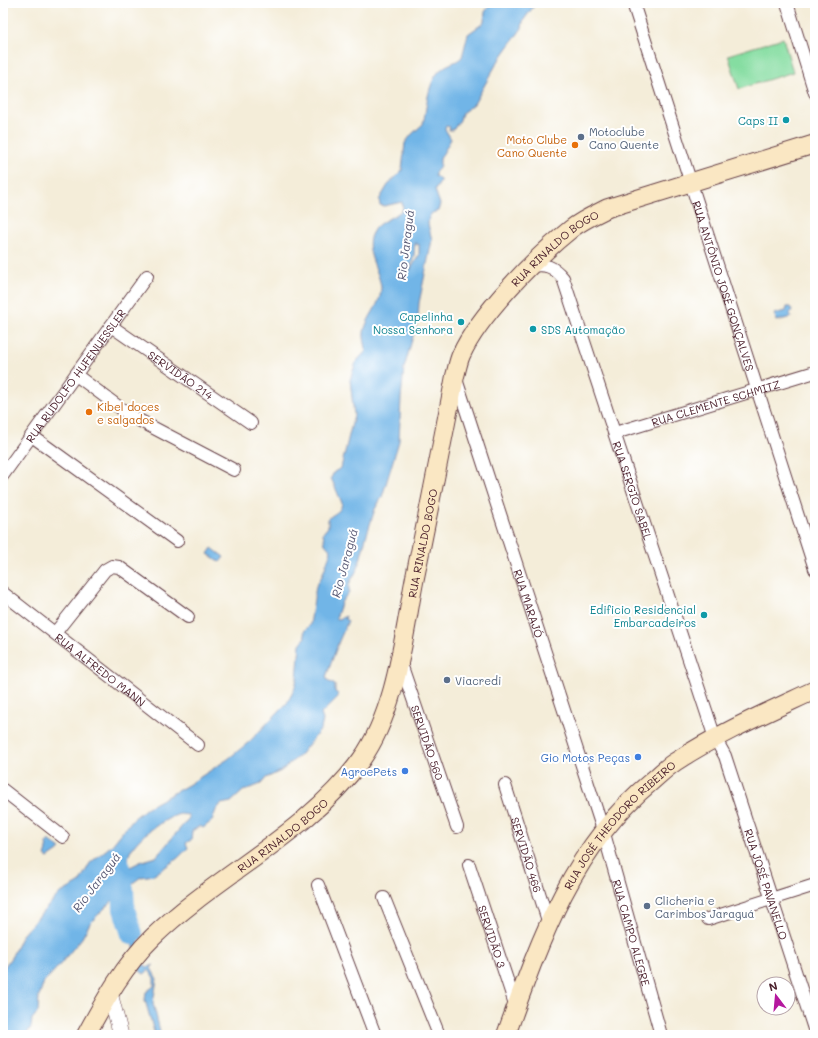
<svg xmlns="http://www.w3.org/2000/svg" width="818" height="1038" font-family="Mali,sans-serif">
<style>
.green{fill:#85dda1;stroke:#687e66}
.water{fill:#71b5e7;stroke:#5e6a89;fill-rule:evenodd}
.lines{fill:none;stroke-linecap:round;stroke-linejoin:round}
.river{stroke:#71b5e7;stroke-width:22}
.minor-casing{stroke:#643e45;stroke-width:14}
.tertiary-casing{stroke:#643e45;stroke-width:16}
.secondary-casing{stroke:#643e45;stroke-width:20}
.minor{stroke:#fff;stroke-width:12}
.tertiary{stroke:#fff;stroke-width:15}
.secondary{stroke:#fae7c3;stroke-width:18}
.culture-dot{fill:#0f9aa8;stroke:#fff;stroke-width:1.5}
.service-dot{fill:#5c6f8a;stroke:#fff;stroke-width:1.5}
.food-dot{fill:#e8710a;stroke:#fff;stroke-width:1.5}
.shop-dot{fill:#3f7fe0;stroke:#fff;stroke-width:1.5}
.labels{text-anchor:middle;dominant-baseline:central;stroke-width:4;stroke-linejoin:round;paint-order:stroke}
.culture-label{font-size:11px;fill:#0d838f;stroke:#fff;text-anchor:end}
.service-label{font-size:11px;fill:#4e5e75;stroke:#fff;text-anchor:start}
.food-label{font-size:11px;fill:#c56008;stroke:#fff;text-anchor:end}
.street-label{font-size:11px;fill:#4a1f2b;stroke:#fff}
.shop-label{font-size:11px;fill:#366cbe;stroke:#fff;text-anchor:end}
.water-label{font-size:12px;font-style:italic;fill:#5a5b76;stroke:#fff}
</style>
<rect width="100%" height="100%" fill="#fff"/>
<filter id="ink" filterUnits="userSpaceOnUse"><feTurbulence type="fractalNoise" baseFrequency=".025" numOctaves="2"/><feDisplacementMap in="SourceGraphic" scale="8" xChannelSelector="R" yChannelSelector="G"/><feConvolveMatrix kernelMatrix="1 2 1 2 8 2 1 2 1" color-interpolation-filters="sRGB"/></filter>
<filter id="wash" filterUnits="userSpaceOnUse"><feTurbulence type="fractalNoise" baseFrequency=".012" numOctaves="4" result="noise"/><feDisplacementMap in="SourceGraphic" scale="16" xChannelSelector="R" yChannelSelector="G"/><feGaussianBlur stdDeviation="0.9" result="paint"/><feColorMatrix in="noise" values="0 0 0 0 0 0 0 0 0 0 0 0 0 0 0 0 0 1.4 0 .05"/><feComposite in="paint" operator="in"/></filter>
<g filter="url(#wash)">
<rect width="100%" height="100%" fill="#f4edd9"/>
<polygon class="green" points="783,38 793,72 739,89 728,55"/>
<g class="water">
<path d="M491 3H536L523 21 522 28 497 63 474 104 462 113 460 120 453 130H449L450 127 446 126 445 129 451 139 440 159V167L435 172V176L441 181 435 190 440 204 438 211 432 213 429 217 428 224 432 240 419 303 418 319 404 368 401 398 399 441 382 497 375 509 366 537 358 568 349 584V592L342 601 336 618 339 619 346 616 345 619 348 621 339 641 326 677 328 681 335 685V692L338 694V697L321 714 323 720 321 729 300 755 281 771 266 778 261 784 243 791 231 802 221 804 216 810 212 821 203 828 200 826 192 831 191 840 186 843 188 848 178 858 154 875 141 877 123 890 90 923 82 938 57 968 44 982 39 996 38 1012 32 1019 31 1027 26 1035H3V969L12 956 22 935 59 894 79 883 90 863 112 845 133 819 148 807 188 785 228 759 249 742 287 703 294 690 297 679 300 644 305 638 304 631 310 625 316 586 322 576 331 551 325 544 323 533 328 527V519C333 513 341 513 342 503L331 478 334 472 341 468 354 415 350 380 356 362 366 351C366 345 363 338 364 332 367 316 382 304 381 287 379 270 363 249 372 233 378 220 394 219 403 209L402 202 384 206 380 205 379 200 388 185 402 170 405 143 412 134 423 124C427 108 427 79 443 68 449 63 456 63 462 57L468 34 482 24 484 21 485 12ZM415 242 416 245 419 244V255L409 272 414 256ZM180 814 188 815 189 818 156 857 140 862 130 867C118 848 164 818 180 814Z"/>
<polygon points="787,307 790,307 792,310 790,313 791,317 777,321 774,314 786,311"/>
<polygon points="212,548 224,557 220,562 208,554"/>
<polygon points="49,840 61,849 48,858 45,856 47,850 46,844"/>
<polygon points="135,931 144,965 148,967 154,965 151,968 157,979 153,1003 161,1035 155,1035 145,1000 146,992 154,986 154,978 149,970 144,974 140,971 131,935"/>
</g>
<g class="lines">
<polyline class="river" points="118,861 123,890 124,909 132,934"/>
</g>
</g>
<g filter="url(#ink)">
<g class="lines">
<g class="minor-casing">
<g id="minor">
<path id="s1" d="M633 3 815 569"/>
<polyline points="787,3 815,93"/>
<path id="s2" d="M531 266C546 264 553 266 563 278L715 738 725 756 815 1032"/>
<path id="s3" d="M111 326 251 423"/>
<polyline points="76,375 131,416 234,470"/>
<path id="s4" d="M456 379 603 830 661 1035"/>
<path id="s5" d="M615 433 815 372"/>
<polyline points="32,436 177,541"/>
<path id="s6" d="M3 475 147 276"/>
<path id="s7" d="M3 593 198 745"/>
<polyline points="55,633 105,570 112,566 119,567 188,617"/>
<path id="s8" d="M400 661 457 827"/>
<path id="s9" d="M505 785 549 924"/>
<polyline points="3,790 63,837"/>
<path id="s10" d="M469 865 516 1007"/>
<polyline points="318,885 375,1035"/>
<polyline points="384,898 439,1035"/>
<polyline points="708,919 815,885"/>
</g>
</g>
<g class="tertiary-casing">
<polyline id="tertiary" points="110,993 121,1035"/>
</g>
<g class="secondary-casing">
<g id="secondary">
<path id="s11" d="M86 1035C105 1000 124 965 153 937 218 874 307 834 361 760 396 711 403 640 414 582 428 513 442 445 455 376 457 369 458 362 461 355 479 315 536 257 571 229 582 220 596 214 608 208L815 144"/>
<path id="s12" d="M506 1035C540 940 572 847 652 781 659 775 667 767 675 762 719 733 768 712 815 690"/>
</g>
</g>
<use href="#minor" class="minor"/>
<use href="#tertiary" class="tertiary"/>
<use href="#secondary" class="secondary"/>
</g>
</g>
<g class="culture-dot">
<circle cx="786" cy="120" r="4"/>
<circle cx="461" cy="322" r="4"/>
<circle cx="533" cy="329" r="4"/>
<circle cx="704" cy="615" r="4"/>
</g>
<g class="service-dot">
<circle cx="581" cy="137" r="4"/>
<circle cx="447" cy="680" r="4"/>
<circle cx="647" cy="906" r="4"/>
</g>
<g class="food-dot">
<circle cx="575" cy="145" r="4"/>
<circle cx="89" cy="412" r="4"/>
</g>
<g class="shop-dot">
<circle cx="638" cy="757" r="4"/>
<circle cx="405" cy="771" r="4"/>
</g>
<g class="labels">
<g class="culture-label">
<text x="778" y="120">Caps II</text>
<text x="453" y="316">Capelinha<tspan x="453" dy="13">Nossa Senhora</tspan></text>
<text x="541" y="329" text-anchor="start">SDS Automação</text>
<text x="696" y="609">Edificio Residencial<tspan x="696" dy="13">Embarcadeiros</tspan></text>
</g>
<g class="service-label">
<text x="589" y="131">Motoclube<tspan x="589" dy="13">Cano Quente</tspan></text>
<text x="455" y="680">Viacredi</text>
<text x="655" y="900">Clicheria e<tspan x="655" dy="13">Carimbos Jaraguá</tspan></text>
</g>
<g class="food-label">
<text x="567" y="139">Moto Clube<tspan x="567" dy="13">Cano Quente</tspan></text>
<text x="97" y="406" text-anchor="start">Kibel doces<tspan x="97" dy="13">e salgados</tspan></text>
</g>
<g class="street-label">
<text stroke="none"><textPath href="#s11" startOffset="956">RUA RINALDO BOGO</textPath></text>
<text stroke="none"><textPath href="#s1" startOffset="297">RUA ANTÔNIO JOSÉ GONÇALVES</textPath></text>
<text stroke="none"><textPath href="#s3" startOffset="85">SERVIDÃO 214</textPath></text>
<text stroke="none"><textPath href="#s6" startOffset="123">RUA RUDOLFO HUFENUESSLER</textPath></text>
<text stroke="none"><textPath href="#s5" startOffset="105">RUA CLEMENTE SCHMITZ</textPath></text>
<text stroke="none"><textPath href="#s2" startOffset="260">RUA SERGIO SABEL</textPath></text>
<text stroke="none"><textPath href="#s11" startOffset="620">RUA RINALDO BOGO</textPath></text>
<text stroke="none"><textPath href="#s4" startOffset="236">RUA MARAJÓ</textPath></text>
<text stroke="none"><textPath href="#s7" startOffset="124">RUA ALFREDO MANN</textPath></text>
<text stroke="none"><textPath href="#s8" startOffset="86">SERVIDÃO 560</textPath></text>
<text stroke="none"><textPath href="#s12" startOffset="242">RUA JOSÉ THEODORO RIBEIRO</textPath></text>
<text stroke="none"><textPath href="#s11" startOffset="284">RUA RINALDO BOGO</textPath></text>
<text stroke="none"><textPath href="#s9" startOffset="73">SERVIDÃO 466</textPath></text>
<text stroke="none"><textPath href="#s2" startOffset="676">RUA JOSÉ PAVANELLO</textPath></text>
<text stroke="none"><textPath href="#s4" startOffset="581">RUA CAMPO ALEGRE</textPath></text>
<text stroke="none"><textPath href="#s10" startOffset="75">SERVIDÃO 3</textPath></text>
</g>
<g class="shop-label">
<text x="630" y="757">Gio Motos Peças</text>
<text x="397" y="771">AgroePets</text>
</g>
<g class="water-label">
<text transform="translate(405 245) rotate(-83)">Rio Jaraguá</text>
<text transform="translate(344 563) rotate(-75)">Rio Jaraguá</text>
<text transform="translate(96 882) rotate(-53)">Rio Jaraguá</text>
</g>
</g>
<rect width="818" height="1038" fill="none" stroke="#fff" stroke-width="16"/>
<g transform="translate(776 996) rotate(344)"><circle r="19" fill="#ffffff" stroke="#b7a5aa"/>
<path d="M0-3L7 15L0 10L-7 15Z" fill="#b5179e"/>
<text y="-6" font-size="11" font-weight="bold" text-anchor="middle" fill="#4a1f2b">N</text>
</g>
</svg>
